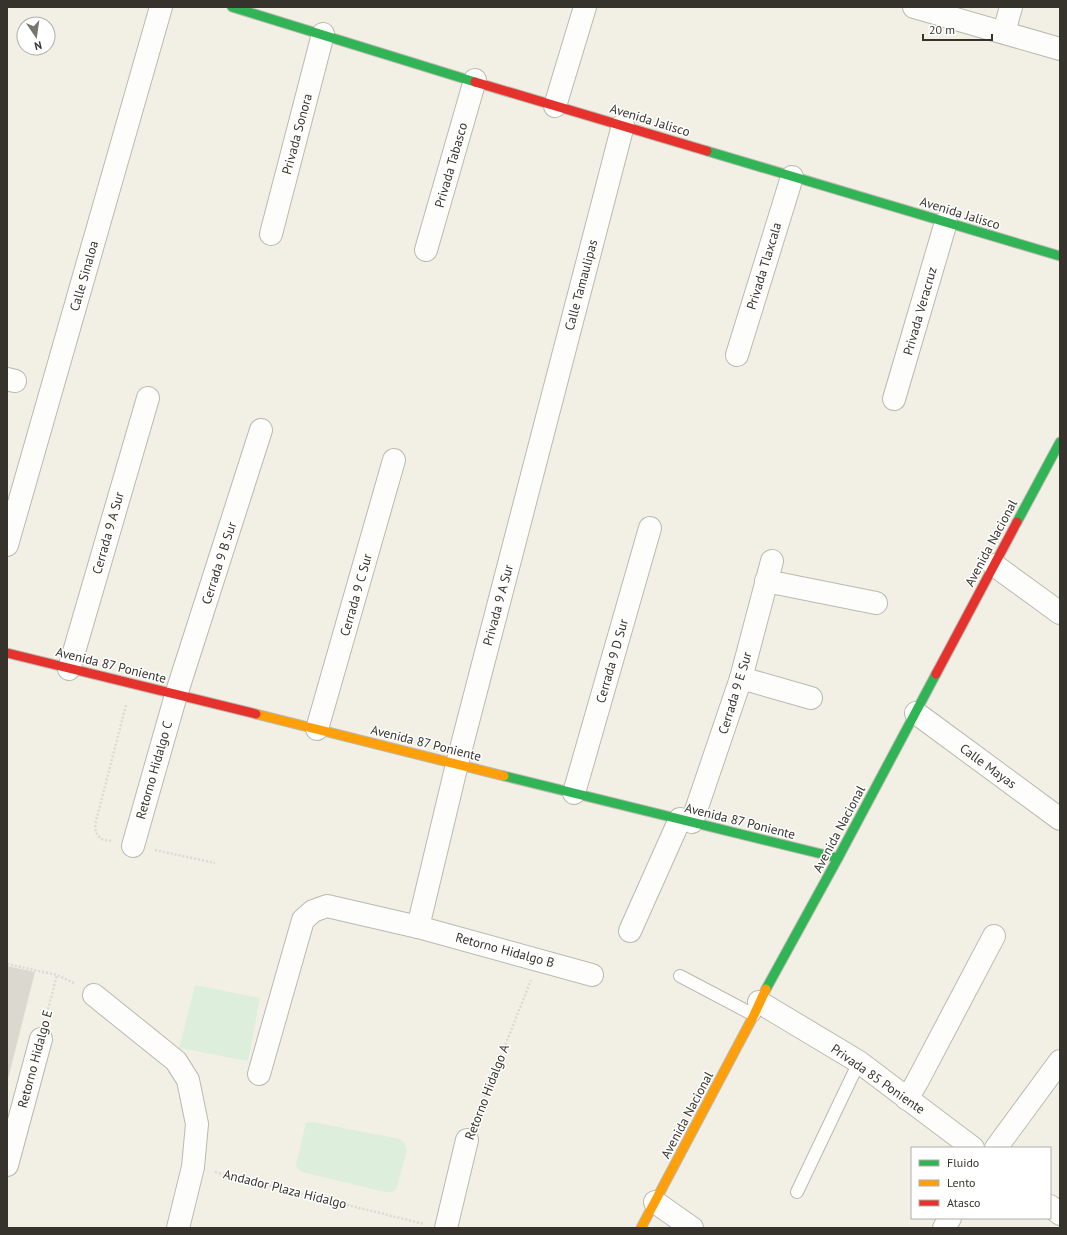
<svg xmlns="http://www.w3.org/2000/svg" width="1067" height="1235" font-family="'PT Sans',sans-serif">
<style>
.green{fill:#ddefdc}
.building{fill:#dbd8cf}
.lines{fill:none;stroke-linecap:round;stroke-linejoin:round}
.lane-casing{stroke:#bbb9b0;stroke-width:14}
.street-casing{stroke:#bbb9b0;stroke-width:24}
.fast-casing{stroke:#bbb9b0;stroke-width:11}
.slow-casing{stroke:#bbb9b0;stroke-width:11}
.jam-casing{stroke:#bbb9b0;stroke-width:11}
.path{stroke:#dadad6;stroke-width:2.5;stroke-dasharray:2 2;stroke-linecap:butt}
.lane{stroke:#fdfdfb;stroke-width:12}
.street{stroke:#fdfdfb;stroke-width:22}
.fast{stroke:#30b455;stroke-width:9}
.slow{stroke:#ff9f0a;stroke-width:9}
.jam{stroke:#e5322d;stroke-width:9}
.labels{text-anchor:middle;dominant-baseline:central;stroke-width:3;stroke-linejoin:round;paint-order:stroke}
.street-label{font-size:13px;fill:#36332c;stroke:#fff}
</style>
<rect width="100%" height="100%" fill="#f2f0e4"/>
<g class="green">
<polygon points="195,985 260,998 248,1061 179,1048"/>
<polygon points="313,1122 400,1139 405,1144 407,1151 396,1190 392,1192 385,1192 302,1172 297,1169 296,1164 306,1123"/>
</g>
<polygon class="building" points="7,966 35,972 8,1079 7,1079"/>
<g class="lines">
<g class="lane-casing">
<g id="lane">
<polyline points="680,976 754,1015"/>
<polyline points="797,1192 859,1062"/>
</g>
</g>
<g class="street-casing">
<g id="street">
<polyline points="914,7 1060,49"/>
<polyline points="1004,32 1011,7"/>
<polyline points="555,106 585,7"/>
<polyline points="271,234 323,34"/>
<polyline points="426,250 475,80"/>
<polyline points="737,355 792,177"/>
<polyline points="7,379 15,381"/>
<polyline points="894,399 946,222"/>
<polyline points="7,545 161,7"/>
<polyline points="994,565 1060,613"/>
<polyline points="766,581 876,603"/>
<polyline points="69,669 148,398"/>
<polyline points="741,678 811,698"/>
<polyline points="916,713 1060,819"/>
<polyline points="317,729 394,460"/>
<polyline points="574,793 650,528"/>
<polyline points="692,822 741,678 772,561"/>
<polyline points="133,846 176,695 261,430"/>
<polyline points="418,927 457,764 623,125"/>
<polyline points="630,931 680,819"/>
<polyline points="94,995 176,1061 188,1080 197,1124 193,1167 178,1228"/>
<polyline points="759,1002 859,1062 973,1148"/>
<polyline points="259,1074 303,920 313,911 327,906 418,927 592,975"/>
<polyline points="907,1099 917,1082 994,936"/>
<polyline points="996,1148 1060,1061"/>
<polyline points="7,1165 41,1039"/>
<polyline points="655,1202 692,1228"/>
<polyline points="1050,1206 1060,1214"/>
<polyline points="446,1228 467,1140"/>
<polyline points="944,1228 950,1218"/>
</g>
</g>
<g class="fast-casing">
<g id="fast">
<polyline points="232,7 475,82"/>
<polyline points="707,151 1060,256"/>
<polyline points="1017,522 1060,442"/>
<polyline points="504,776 838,858"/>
<polyline points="766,989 838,858 936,674"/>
</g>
</g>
<g class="slow-casing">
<g id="slow">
<polyline points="256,714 504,776"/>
<polyline points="641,1228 754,1015 766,989"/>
</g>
</g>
<g class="jam-casing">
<g id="jam">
<polyline points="475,82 707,151"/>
<polyline points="7,653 256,714"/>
<polyline points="936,674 1017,522"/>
</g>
</g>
<g class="path">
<polyline points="111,841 101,839 96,833 95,825 126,705"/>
<polyline points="155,850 215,863"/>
<polyline points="7,964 57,975 74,983"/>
<polyline points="46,1017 57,975"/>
<polyline points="476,1119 531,980"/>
<polyline points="215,1172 424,1224"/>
</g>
<use href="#lane" class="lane"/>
<use href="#street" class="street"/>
<use href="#fast" class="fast"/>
<use href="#slow" class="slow"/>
<use href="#jam" class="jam"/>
</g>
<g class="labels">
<g class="street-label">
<text transform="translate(650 120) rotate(17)">Avenida Jalisco</text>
<text transform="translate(297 134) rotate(-75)">Privada Sonora</text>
<text transform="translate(451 165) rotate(-74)">Privada Tabasco</text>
<text transform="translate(960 213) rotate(17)">Avenida Jalisco</text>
<text transform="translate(764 266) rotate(-73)">Privada Tlaxcala</text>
<text transform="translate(84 276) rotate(-74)">Calle Sinaloa</text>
<text transform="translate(581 285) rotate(-75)">Calle Tamaulipas</text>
<text transform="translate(920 311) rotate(-74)">Privada Veracruz</text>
<text transform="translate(108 533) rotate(-74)">Cerrada 9 A Sur</text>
<text transform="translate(991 543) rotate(-62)">Avenida Nacional</text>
<text transform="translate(219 563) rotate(-72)">Cerrada 9 B Sur</text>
<text transform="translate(356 595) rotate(-74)">Cerrada 9 C Sur</text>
<text transform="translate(498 605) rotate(-75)">Privada 9 A Sur</text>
<text transform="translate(612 661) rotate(-74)">Cerrada 9 D Sur</text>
<text transform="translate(111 665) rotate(14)">Avenida 87 Poniente</text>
<text transform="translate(735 693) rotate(-73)">Cerrada 9 E Sur</text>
<text transform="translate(426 743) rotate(14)">Avenida 87 Poniente</text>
<text transform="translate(988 766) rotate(36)">Calle Mayas</text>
<text transform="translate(154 770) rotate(-74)">Retorno Hidalgo C</text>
<text transform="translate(740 821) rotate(14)">Avenida 87 Poniente</text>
<text transform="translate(839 829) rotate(-62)">Avenida Nacional</text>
<text transform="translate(505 950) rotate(15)">Retorno Hidalgo B</text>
<text transform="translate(35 1059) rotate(-75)">Retorno Hidalgo E</text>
<text transform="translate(878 1079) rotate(35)">Privada 85 Poniente</text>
<text transform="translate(487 1092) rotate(-69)">Retorno Hidalgo A</text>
<text transform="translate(687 1115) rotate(-62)">Avenida Nacional</text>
<text transform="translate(285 1189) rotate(14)">Andador Plaza Hidalgo</text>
</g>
</g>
<rect width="1067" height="1235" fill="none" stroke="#36332c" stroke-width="16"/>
<rect x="911" y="1147" width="140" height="72" fill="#ffffff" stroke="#afadab"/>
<rect x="919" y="1160" width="20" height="6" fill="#30b455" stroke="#afadab"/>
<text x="947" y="1167" font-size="12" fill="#36332c">Fluido</text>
<rect x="919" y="1180" width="20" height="6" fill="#ff9f0a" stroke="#afadab"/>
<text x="947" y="1187" font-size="12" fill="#36332c">Lento</text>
<rect x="919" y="1200" width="20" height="6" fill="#e5322d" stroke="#afadab"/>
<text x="947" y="1207" font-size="12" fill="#36332c">Atasco</text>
<g transform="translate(36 36) rotate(167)"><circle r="19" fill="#ffffff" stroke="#afadab"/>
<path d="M0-3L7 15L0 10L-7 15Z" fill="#78756c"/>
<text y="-6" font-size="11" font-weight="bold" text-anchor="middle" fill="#36332c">N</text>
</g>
<path d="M923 34v6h69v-6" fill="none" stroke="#36332c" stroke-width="2"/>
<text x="929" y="34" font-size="12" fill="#36332c" stroke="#ffffff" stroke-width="3" paint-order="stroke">20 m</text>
</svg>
